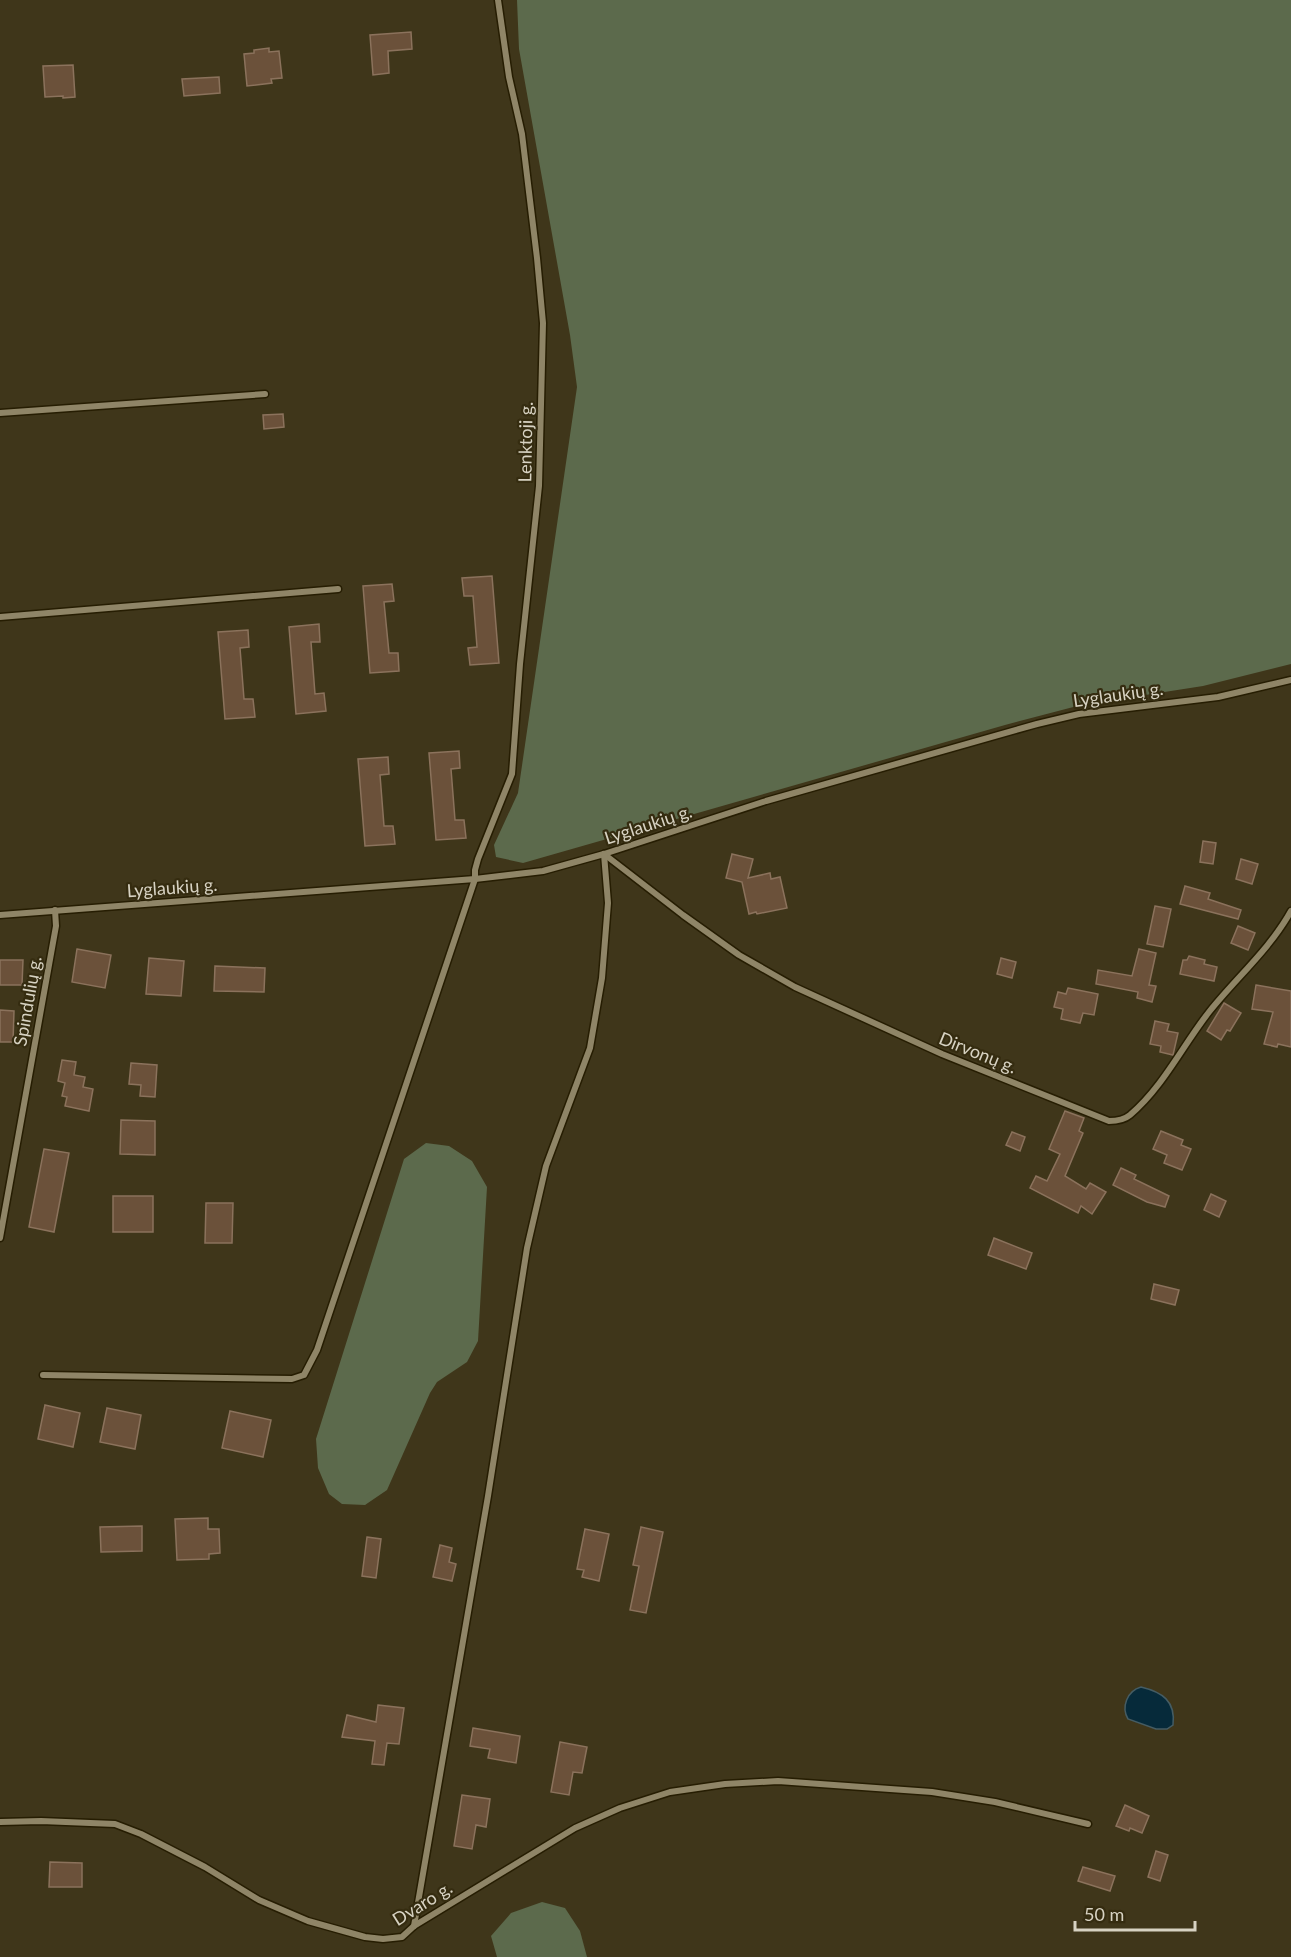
<svg xmlns="http://www.w3.org/2000/svg" width="1291" height="1957" font-family="Lato,sans-serif">
<style>
.forest{fill:#5c6a4c}
.water{fill:#062a3a;stroke:#455c63;stroke-width:1.5}
.building{fill:#6b513a;stroke:#8b725c;stroke-width:1.5}
.lines{fill:none;stroke-linecap:round;stroke-linejoin:round}
.street-casing{stroke:#261d02;stroke-width:9}
.street{stroke:#8f8567;stroke-width:6}
.labels{text-anchor:middle;dominant-baseline:central;stroke-width:4.5;stroke-linejoin:round;paint-order:stroke}
.street-label{font-size:18px;fill:#d7d2c2;stroke:#352c10}
</style>
<rect width="100%" height="100%" fill="#3f361a"/>
<g class="forest">
<polygon points="517,0 1291,0 1291,664 1203,686 1081,705 1005,725 523,863 496,857 494,845 518,793 577,387 570,335 519,49"/>
<polygon points="426,1143 449,1146 472,1161 487,1187 478,1341 467,1362 437,1382 430,1393 387,1490 365,1505 342,1504 329,1494 318,1468 316,1439 404,1159"/>
<polygon points="542,1902 565,1908 580,1931 587,1957 497,1957 491,1936 511,1913"/>
</g>
<path class="water" d="M1141 1687C1162 1692 1176 1701 1173 1725L1167 1729H1156L1128 1719C1121 1707 1127 1691 1141 1687Z"/>
<g class="building">
<polygon points="411,32 412,49 388,51 389,73 373,75 370,35"/>
<polygon points="269,48 269,52 279,51 282,78 271,79 272,83 247,86 244,54 254,53 254,50"/>
<polygon points="73,65 75,97 63,98 63,96 45,97 43,66"/>
<polygon points="219,77 220,93 184,96 182,79"/>
<polygon points="283,414 284,427 264,429 263,415"/>
<polygon points="492,576 499,663 470,665 468,648 477,647 473,596 464,596 462,578"/>
<polygon points="392,584 394,601 384,602 389,653 398,653 399,671 370,673 363,586"/>
<polygon points="319,624 320,642 311,642 315,694 324,693 326,711 296,714 289,627"/>
<polygon points="248,630 249,647 240,648 244,699 253,699 255,717 225,719 218,632"/>
<polygon points="459,751 460,768 451,769 455,820 464,820 466,838 436,840 429,753"/>
<polygon points="388,757 389,774 380,775 384,826 393,826 395,844 365,846 358,759"/>
<polygon points="1203,841 1216,843 1213,864 1200,862"/>
<polygon points="732,854 753,859 748,878 770,873 771,879 780,877 787,908 757,914 756,912 749,914 742,882 726,878"/>
<polygon points="1241,859 1258,864 1252,884 1236,879"/>
<polygon points="1185,886 1210,893 1208,899 1241,910 1238,919 1180,904"/>
<polygon points="1155,906 1171,909 1163,947 1147,944"/>
<polygon points="1238,926 1255,933 1248,950 1231,943"/>
<polygon points="77,949 111,955 105,988 72,982"/>
<polygon points="1139,949 1156,953 1149,985 1156,986 1152,1002 1137,998 1138,992 1096,984 1098,970 1132,976"/>
<polygon points="1189,956 1205,960 1204,964 1217,967 1214,981 1180,974 1183,960 1187,960"/>
<polygon points="149,958 184,961 181,996 146,994"/>
<polygon points="1001,958 1016,962 1012,978 997,974"/>
<polygon points="0,960 23,960 22,985 0,985"/>
<polygon points="215,966 265,968 264,992 214,991"/>
<polygon points="1256,985 1291,991 1291,1047 1278,1044 1277,1047 1264,1044 1273,1012 1252,1009"/>
<polygon points="1068,988 1098,994 1094,1015 1083,1013 1080,1023 1061,1019 1063,1009 1054,1007 1058,992 1066,994"/>
<polygon points="1224,1003 1241,1013 1230,1031 1227,1030 1221,1040 1207,1031"/>
<polygon points="0,1010 14,1011 13,1042 0,1042"/>
<polygon points="1155,1021 1169,1024 1167,1031 1178,1033 1173,1055 1160,1052 1161,1046 1150,1044"/>
<polygon points="62,1060 76,1062 74,1075 85,1077 83,1087 93,1089 89,1111 65,1106 67,1097 62,1096 65,1083 58,1081"/>
<polygon points="131,1063 157,1065 155,1097 140,1096 141,1085 129,1084"/>
<polygon points="1065,1111 1084,1118 1079,1131 1083,1133 1065,1176 1086,1189 1090,1183 1106,1192 1092,1214 1081,1206 1078,1213 1030,1188 1036,1176 1047,1181 1060,1154 1049,1149"/>
<polygon points="121,1120 155,1121 155,1155 120,1154"/>
<polygon points="1161,1131 1183,1140 1181,1145 1191,1149 1182,1170 1164,1163 1167,1155 1153,1149"/>
<polygon points="1012,1132 1025,1137 1020,1151 1006,1145"/>
<polygon points="44,1149 69,1153 54,1232 29,1227"/>
<polygon points="1121,1168 1136,1175 1134,1179 1169,1196 1165,1207 1147,1202 1113,1185"/>
<polygon points="1211,1194 1226,1201 1219,1217 1204,1210"/>
<rect x="113" y="1196" width="40" height="36"/>
<polygon points="206,1203 233,1203 232,1243 205,1243"/>
<polygon points="994,1238 1032,1253 1026,1269 988,1255"/>
<polygon points="1154,1284 1179,1290 1175,1305 1151,1299"/>
<polygon points="45,1405 80,1413 73,1447 38,1439"/>
<polygon points="107,1408 141,1415 135,1449 100,1442"/>
<polygon points="230,1411 271,1420 263,1457 222,1448"/>
<polygon points="208,1518 208,1529 219,1529 220,1553 209,1554 209,1559 177,1560 175,1519"/>
<polygon points="142,1526 142,1551 101,1552 100,1527"/>
<polygon points="641,1527 663,1532 646,1613 630,1610 639,1566 633,1565"/>
<polygon points="585,1529 609,1534 599,1581 582,1577 584,1570 577,1569"/>
<polygon points="367,1537 381,1539 376,1578 362,1576"/>
<polygon points="440,1545 452,1548 449,1562 456,1564 452,1581 433,1577"/>
<polygon points="378,1705 404,1708 399,1744 387,1743 384,1765 372,1764 375,1741 342,1737 347,1715 376,1722"/>
<polygon points="473,1728 520,1736 516,1763 488,1758 490,1749 470,1746"/>
<polygon points="560,1742 587,1747 582,1773 573,1772 569,1795 551,1792"/>
<polygon points="462,1795 490,1799 486,1827 476,1825 472,1849 454,1846"/>
<polygon points="1125,1805 1149,1816 1142,1833 1130,1828 1129,1831 1116,1826"/>
<polygon points="1156,1851 1168,1855 1160,1881 1148,1877"/>
<polygon points="50,1862 82,1863 82,1887 49,1887"/>
<polygon points="1083,1867 1115,1876 1110,1891 1078,1881"/>
</g>
<g class="lines">
<g class="street-casing">
<g id="street">
<polyline points="0,413 265,394"/>
<polyline points="0,617 338,589"/>
<path d="M604 854 683 915 739 955 795 987 942 1054 1109 1121C1117 1121 1124 1120 1130 1115 1163 1087 1183 1045 1209 1012 1236 978 1270 949 1291 911"/>
<polyline points="0,915 475,879 543,871 604,854 766,801 1037,724 1079,714 1218,697 1291,680"/>
<polyline points="0,1238 56,926 55,910"/>
<polyline points="43,1375 292,1379 304,1375 317,1350 475,879 475,870 478,859 512,774 520,664 539,486 543,323 537,258 522,134 509,77 498,0"/>
<polyline points="0,1822 41,1821 115,1824 141,1834 205,1867 259,1900 308,1921 365,1937 383,1939 402,1937 414,1926 575,1828 620,1808 670,1792 725,1784 778,1781 932,1792 995,1802 1088,1824"/>
<polyline points="414,1926 488,1496 527,1248 546,1166 590,1048 602,978 608,903 604,854"/>
</g>
</g>
<use href="#street" class="street"/>
</g>
<g class="labels">
<g class="street-label">
<text transform="translate(525 442) rotate(-89)">Lenktoji g.</text>
<text transform="translate(1118 694) rotate(-8)">Lyglaukių g.</text>
<text transform="translate(648 824) rotate(-18)">Lyglaukių g.</text>
<text transform="translate(172 887) rotate(-4)">Lyglaukių g.</text>
<text transform="translate(27 1001) rotate(-80)">Spindulių g.</text>
<text transform="translate(978 1052) rotate(22)">Dirvonų g.</text>
<text transform="translate(422 1903) rotate(-32)">Dvaro g.</text>
</g>
</g>
<path d="M1075 1921v9h120v-9" fill="none" stroke="#d7d2c2" stroke-width="3"/>
<text x="1084" y="1921" font-size="18" fill="#d7d2c2" stroke="#352c10" stroke-width="4.5" paint-order="stroke">50 m</text>
</svg>
